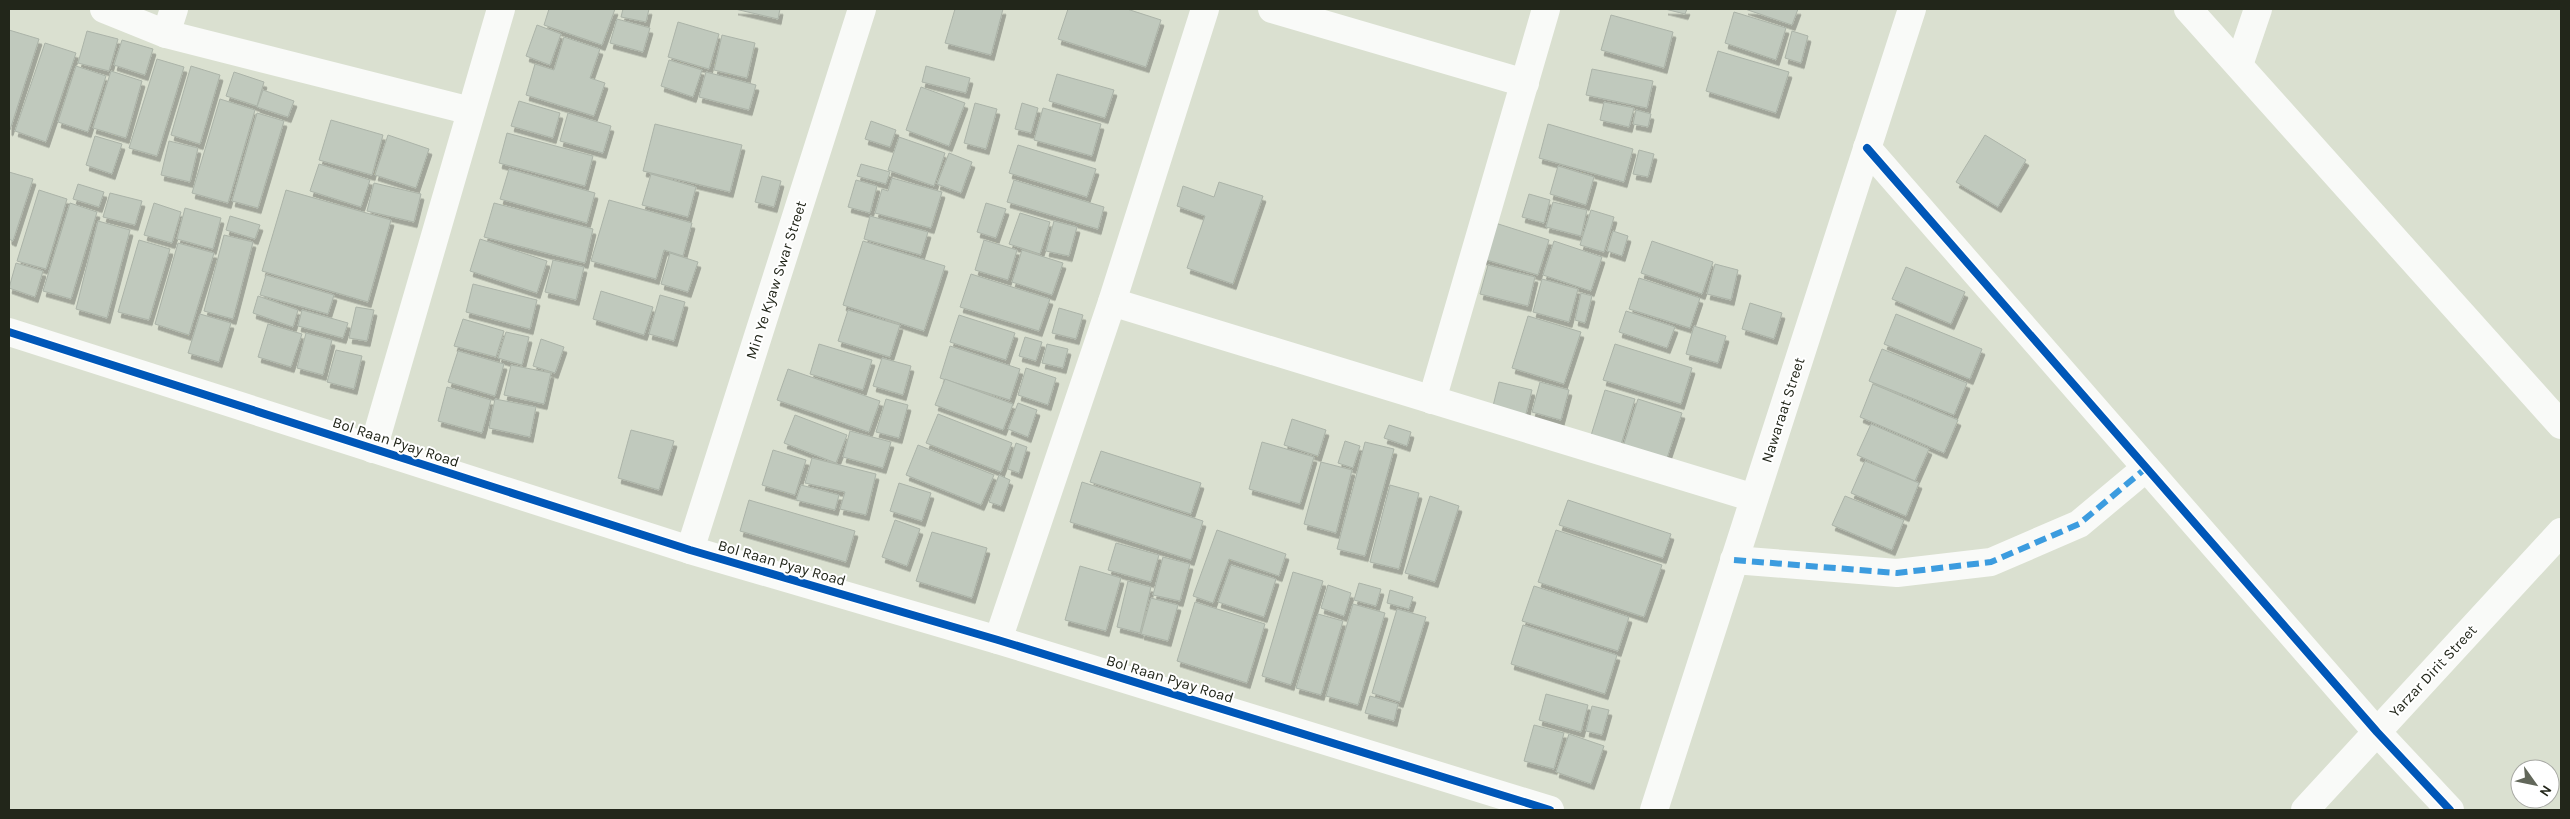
<svg xmlns="http://www.w3.org/2000/svg" width="2570" height="819" font-family="Karla,sans-serif">
<style>
.building{fill:#c0c9bd;stroke:#abb3a8;filter:url(#shadow)}
.lines{fill:none;stroke-linecap:round;stroke-linejoin:round}
.street{stroke:#f9faf8;stroke-width:28}
.quiet{stroke:#3c9cdf;stroke-width:6;stroke-dasharray:12 6;stroke-linecap:butt}
.cycleway-casing{stroke:#fff;stroke-width:11}
.cycleway{stroke:#0057b8;stroke-width:8}
.labels{text-anchor:middle;dominant-baseline:central;stroke-width:4;stroke-linejoin:round;paint-order:stroke}
.street-label{font-size:15px;fill:#22261a;stroke:#fff}
</style>
<defs>
<filter id="shadow"><feDropShadow dx="3" dy="5.5" stdDeviation="0" flood-color="#0004"/></filter>
</defs>
<rect width="100%" height="100%" fill="#dae0d0"/>
<g class="building">
<polygon points="549,9 615,9 602,45 544,25"/>
<polygon points="623,9 649,9 646,22 621,17"/>
<polygon points="735,9 780,9 778,19"/>
<polygon points="955,9 1003,9 991,55 945,43"/>
<polygon points="1068,9 1127,9 1161,20 1146,67 1058,39"/>
<polygon points="1665,9 1687,9 1685,14"/>
<polygon points="1745,9 1798,9 1792,25"/>
<polygon points="1734,12 1786,28 1776,60 1725,43"/>
<polygon points="1611,15 1673,32 1664,68 1601,50"/>
<polygon points="617,19 650,28 643,52 610,43"/>
<polygon points="678,22 719,34 709,69 668,57"/>
<polygon points="537,25 561,34 550,65 526,56"/>
<polygon points="9,30 39,39 10,130 9,130"/>
<polygon points="87,31 118,39 109,71 78,63"/>
<polygon points="1792,31 1808,36 1801,63 1785,58"/>
<polygon points="722,35 755,43 747,78 714,70"/>
<polygon points="564,37 600,49 590,78 605,83 594,116 526,95 535,64 554,70"/>
<polygon points="122,40 153,49 145,75 114,65"/>
<polygon points="45,43 76,53 46,142 15,131"/>
<polygon points="1718,51 1789,72 1776,113 1706,91"/>
<polygon points="157,59 184,67 157,156 129,148"/>
<polygon points="669,60 702,70 693,97 661,86"/>
<polygon points="76,66 106,76 88,132 58,122"/>
<polygon points="191,66 220,75 200,144 171,135"/>
<polygon points="926,66 970,78 966,93 922,82"/>
<polygon points="1592,69 1653,81 1647,108 1586,95"/>
<polygon points="111,71 142,81 126,138 93,128"/>
<polygon points="234,72 264,82 257,106 226,96"/>
<polygon points="706,72 756,85 749,110 699,97"/>
<polygon points="1057,74 1114,90 1105,118 1049,101"/>
<polygon points="921,87 965,103 949,146 906,130"/>
<polygon points="263,90 294,101 288,117 257,107"/>
<polygon points="220,99 255,110 228,203 192,193"/>
<polygon points="519,101 560,113 553,138 511,126"/>
<polygon points="1604,102 1634,108 1629,127 1600,120"/>
<polygon points="975,103 997,109 986,149 964,143"/>
<polygon points="1022,103 1038,108 1031,133 1015,129"/>
<polygon points="1043,108 1101,124 1092,156 1034,140"/>
<polygon points="1636,110 1651,114 1648,127 1633,124"/>
<polygon points="257,113 284,121 258,208 232,201"/>
<polygon points="568,113 611,126 603,153 560,141"/>
<polygon points="331,120 383,135 372,175 319,160"/>
<polygon points="871,121 896,130 890,147 865,139"/>
<polygon points="655,124 742,145 730,192 643,171"/>
<polygon points="1548,124 1633,149 1624,182 1539,158"/>
<polygon points="507,133 593,156 585,186 499,163"/>
<polygon points="388,135 429,149 416,188 375,175"/>
<polygon points="1985,135 2026,160 1998,207 1956,182"/>
<polygon points="95,136 122,144 112,174 86,165"/>
<polygon points="899,137 945,153 934,186 888,170"/>
<polygon points="169,141 198,148 190,182 161,175"/>
<polygon points="1018,145 1096,169 1087,197 1009,173"/>
<polygon points="1639,150 1654,154 1648,177 1633,174"/>
<polygon points="949,153 972,162 961,193 937,184"/>
<polygon points="319,164 370,180 361,207 310,191"/>
<polygon points="861,164 890,172 886,184 857,176"/>
<polygon points="1558,166 1594,177 1586,205 1550,194"/>
<polygon points="509,169 595,193 587,223 500,199"/>
<polygon points="9,172 33,179 13,241 9,239"/>
<polygon points="651,174 696,187 688,217 642,205"/>
<polygon points="762,176 781,181 774,207 755,202"/>
<polygon points="892,178 942,192 931,228 875,213 882,189 888,191"/>
<polygon points="856,180 877,186 870,213 848,207"/>
<polygon points="1014,180 1104,207 1098,229 1007,202"/>
<polygon points="1219,182 1263,196 1233,284 1187,268 1205,216 1177,206 1183,186 1214,197"/>
<polygon points="374,183 421,194 414,222 367,211"/>
<polygon points="78,184 104,192 99,207 73,199"/>
<polygon points="39,190 67,199 46,269 17,261"/>
<polygon points="286,190 391,220 368,302 262,271"/>
<polygon points="110,193 142,201 135,225 103,217"/>
<polygon points="1529,194 1550,200 1544,223 1522,217"/>
<polygon points="609,200 692,223 683,256 664,250 656,279 591,261"/>
<polygon points="1553,202 1587,210 1581,236 1546,227"/>
<polygon points="70,203 97,212 71,299 43,291"/>
<polygon points="154,203 181,212 172,243 144,235"/>
<polygon points="494,203 593,229 585,263 484,237"/>
<polygon points="986,203 1006,209 996,238 977,232"/>
<polygon points="185,208 221,218 213,249 177,239"/>
<polygon points="1591,210 1614,217 1604,252 1580,245"/>
<polygon points="1020,213 1050,222 1040,254 1009,244"/>
<polygon points="230,216 260,225 255,239 226,230"/>
<polygon points="870,216 928,232 921,255 864,239"/>
<polygon points="98,221 130,230 107,318 76,309"/>
<polygon points="1054,221 1077,227 1069,256 1046,251"/>
<polygon points="1492,222 1549,240 1538,275 1480,258"/>
<polygon points="1613,231 1628,236 1622,256 1607,251"/>
<polygon points="224,235 253,242 233,319 204,311"/>
<polygon points="480,239 547,261 537,293 470,271"/>
<polygon points="139,240 170,249 149,320 118,312"/>
<polygon points="984,240 1017,250 1008,280 975,270"/>
<polygon points="863,241 945,266 924,331 843,305"/>
<polygon points="1554,241 1602,257 1591,291 1543,275"/>
<polygon points="1652,241 1713,262 1702,294 1641,273"/>
<polygon points="178,243 214,253 189,335 155,324"/>
<polygon points="1022,250 1063,263 1052,295 1012,282"/>
<polygon points="670,253 698,262 688,292 661,284"/>
<polygon points="553,260 584,267 576,300 545,292"/>
<polygon points="16,263 43,271 35,297 9,288"/>
<polygon points="1715,264 1738,270 1731,300 1707,294"/>
<polygon points="1488,265 1535,277 1528,306 1480,294"/>
<polygon points="1906,267 1965,292 1951,324 1892,299"/>
<polygon points="971,274 1050,299 1039,331 960,307"/>
<polygon points="266,275 334,295 328,314 260,295"/>
<polygon points="1639,278 1700,298 1690,328 1629,309"/>
<polygon points="1542,279 1578,289 1569,322 1533,312"/>
<polygon points="473,284 537,300 530,329 466,312"/>
<polygon points="601,291 653,307 644,335 593,319"/>
<polygon points="1581,293 1592,296 1585,323 1575,320"/>
<polygon points="660,295 685,302 674,341 649,334"/>
<polygon points="258,296 298,310 293,327 253,313"/>
<polygon points="1750,303 1782,313 1774,339 1742,329"/>
<polygon points="356,307 374,310 367,341 349,338"/>
<polygon points="1059,308 1083,315 1076,339 1052,333"/>
<polygon points="302,310 348,323 343,338 298,326"/>
<polygon points="848,310 900,325 890,357 838,341"/>
<polygon points="1626,311 1675,327 1667,348 1619,332"/>
<polygon points="200,314 231,323 219,362 188,353"/>
<polygon points="1896,314 1982,349 1970,379 1884,344"/>
<polygon points="959,315 1015,333 1006,360 950,342"/>
<polygon points="1528,316 1581,332 1564,384 1512,368"/>
<polygon points="463,319 504,331 496,357 454,346"/>
<polygon points="268,324 302,334 291,367 258,357"/>
<polygon points="1694,326 1726,336 1718,363 1686,354"/>
<polygon points="506,332 529,337 522,365 498,358"/>
<polygon points="306,333 332,340 323,375 297,368"/>
<polygon points="1025,337 1042,342 1036,361 1019,356"/>
<polygon points="541,339 564,347 555,373 533,366"/>
<polygon points="819,344 872,360 863,390 810,374"/>
<polygon points="1047,344 1068,349 1063,368 1042,363"/>
<polygon points="1615,344 1692,368 1681,404 1603,380"/>
<polygon points="950,346 1020,369 1010,400 940,378"/>
<polygon points="1882,349 1967,383 1954,415 1869,381"/>
<polygon points="336,350 362,356 354,389 327,382"/>
<polygon points="458,351 504,364 495,396 448,382"/>
<polygon points="882,358 911,366 903,395 873,386"/>
<polygon points="511,365 551,373 544,404 504,395"/>
<polygon points="1026,368 1056,378 1048,405 1018,395"/>
<polygon points="788,369 880,401 869,432 777,400"/>
<polygon points="945,379 1013,404 1003,430 935,405"/>
<polygon points="1499,382 1532,390 1525,418 1492,410"/>
<polygon points="1540,382 1569,390 1561,420 1532,412"/>
<polygon points="1873,384 1958,420 1944,453 1860,417"/>
<polygon points="447,387 491,400 482,433 438,421"/>
<polygon points="1605,390 1635,399 1619,451 1589,442"/>
<polygon points="495,399 536,407 530,437 489,428"/>
<polygon points="886,399 908,405 899,438 876,432"/>
<polygon points="1638,399 1682,413 1665,464 1622,450"/>
<polygon points="1018,403 1037,410 1028,437 1008,429"/>
<polygon points="938,414 1012,443 1001,472 926,443"/>
<polygon points="795,415 847,435 836,463 784,443"/>
<polygon points="1292,419 1326,430 1318,456 1284,445"/>
<polygon points="1871,424 1929,449 1915,481 1857,455"/>
<polygon points="1389,425 1411,432 1407,446 1384,438"/>
<polygon points="631,430 674,441 659,490 618,478"/>
<polygon points="850,431 891,442 883,468 843,457"/>
<polygon points="1345,441 1360,446 1353,468 1338,463"/>
<polygon points="1262,442 1314,457 1300,504 1249,489"/>
<polygon points="1365,442 1394,449 1365,556 1337,549"/>
<polygon points="1016,443 1027,447 1019,473 1008,469"/>
<polygon points="918,445 994,475 981,505 906,475"/>
<polygon points="773,450 806,460 795,495 762,485"/>
<polygon points="1101,451 1201,483 1191,514 1090,482"/>
<polygon points="812,458 876,474 866,515 840,509 845,492 805,483"/>
<polygon points="1865,461 1919,483 1906,516 1851,493"/>
<polygon points="1321,462 1352,470 1336,533 1304,524"/>
<polygon points="999,475 1010,480 1001,506 989,502"/>
<polygon points="1082,482 1203,521 1191,560 1070,522"/>
<polygon points="899,483 931,493 922,521 890,511"/>
<polygon points="801,485 839,495 835,510 796,500"/>
<polygon points="1390,485 1419,493 1399,569 1370,562"/>
<polygon points="1430,496 1459,506 1435,582 1405,573"/>
<polygon points="1845,496 1904,520 1892,550 1832,525"/>
<polygon points="749,500 855,531 846,562 740,531"/>
<polygon points="1568,500 1671,534 1663,558 1559,525"/>
<polygon points="895,520 920,529 907,566 882,557"/>
<polygon points="1217,530 1286,554 1279,576 1229,559 1213,603 1193,596"/>
<polygon points="1556,530 1662,565 1644,617 1538,582"/>
<polygon points="932,532 987,548 972,598 916,581"/>
<polygon points="1116,543 1159,555 1151,582 1108,570"/>
<polygon points="1163,557 1190,564 1180,601 1153,595"/>
<polygon points="1231,565 1276,579 1264,617 1218,602"/>
<polygon points="1080,566 1121,578 1106,631 1065,620"/>
<polygon points="1293,572 1323,581 1291,685 1262,676"/>
<polygon points="1128,581 1151,587 1140,633 1117,627"/>
<polygon points="1359,583 1381,589 1376,606 1354,600"/>
<polygon points="1328,585 1351,593 1344,616 1321,608"/>
<polygon points="1534,586 1629,617 1618,651 1522,621"/>
<polygon points="1390,590 1413,597 1409,609 1387,603"/>
<polygon points="1151,598 1178,605 1168,641 1141,634"/>
<polygon points="1195,602 1265,624 1247,683 1177,661"/>
<polygon points="1353,604 1385,613 1358,705 1326,696"/>
<polygon points="1397,609 1426,617 1400,702 1372,693"/>
<polygon points="1318,614 1343,621 1321,695 1296,688"/>
<polygon points="1523,625 1617,655 1605,694 1511,664"/>
<polygon points="1546,694 1588,705 1581,732 1539,720"/>
<polygon points="1370,696 1398,704 1394,721 1365,713"/>
<polygon points="1592,706 1609,710 1602,735 1586,731"/>
<polygon points="1534,725 1564,733 1554,769 1524,761"/>
<polygon points="1569,734 1604,746 1591,784 1556,772"/>
</g>
<g class="lines">
<g class="street">
<polyline points="104,9 166,34 471,111"/>
<polyline points="1272,9 1525,83"/>
<polyline points="2188,9 2561,425"/>
<polyline points="166,34 174,9"/>
<polyline points="2239,65 2258,9"/>
<polyline points="1867,148 2377,732 2450,810"/>
<polyline points="1112,302 1754,498"/>
<polyline points="9,332 690,550 998,640 1550,810"/>
<polyline points="1432,400 1546,9"/>
<polyline points="373,449 501,9"/>
<polyline points="690,550 862,9"/>
<polyline points="1734,560 1897,573 1991,562 2079,524 2146,468"/>
<polyline points="998,640 1112,302 1205,9"/>
<polyline points="1654,810 1912,9"/>
<polyline points="2305,810 2561,532"/>
</g>
<polyline class="quiet" points="1734,560 1897,573 1991,562 2079,524 2146,468"/>
<g class="cycleway-casing">
<g id="cycleway">
<polyline points="1867,148 2377,732 2450,810"/>
<polyline points="9,332 690,550 998,640 1550,810"/>
</g>
</g>
<use href="#cycleway" class="cycleway"/>
</g>
<g class="labels">
<g class="street-label">
<text transform="translate(776 280) rotate(-72)">Min Ye Kyaw Swar Street</text>
<text transform="translate(1783 410) rotate(-72)">Nawaraat Street</text>
<text transform="translate(396 442) rotate(18)">Bol Raan Pyay Road</text>
<text transform="translate(782 563) rotate(16)">Bol Raan Pyay Road</text>
<text transform="translate(2433 671) rotate(-47)">Yarzar Dirit Street</text>
<text transform="translate(1170 679) rotate(17)">Bol Raan Pyay Road</text>
</g>
</g>
<rect width="2570" height="819" fill="none" stroke="#22261a" stroke-width="20"/>
<g transform="translate(2535 784) rotate(123)"><circle r="24" fill="#ffffff" stroke="#a7a8a3"/>
<path d="M0-4L9 19L0 12L-9 19Z" fill="#62675a"/>
<text y="-8" font-size="14" font-weight="bold" text-anchor="middle" fill="#22261a">N</text>
</g>
</svg>
